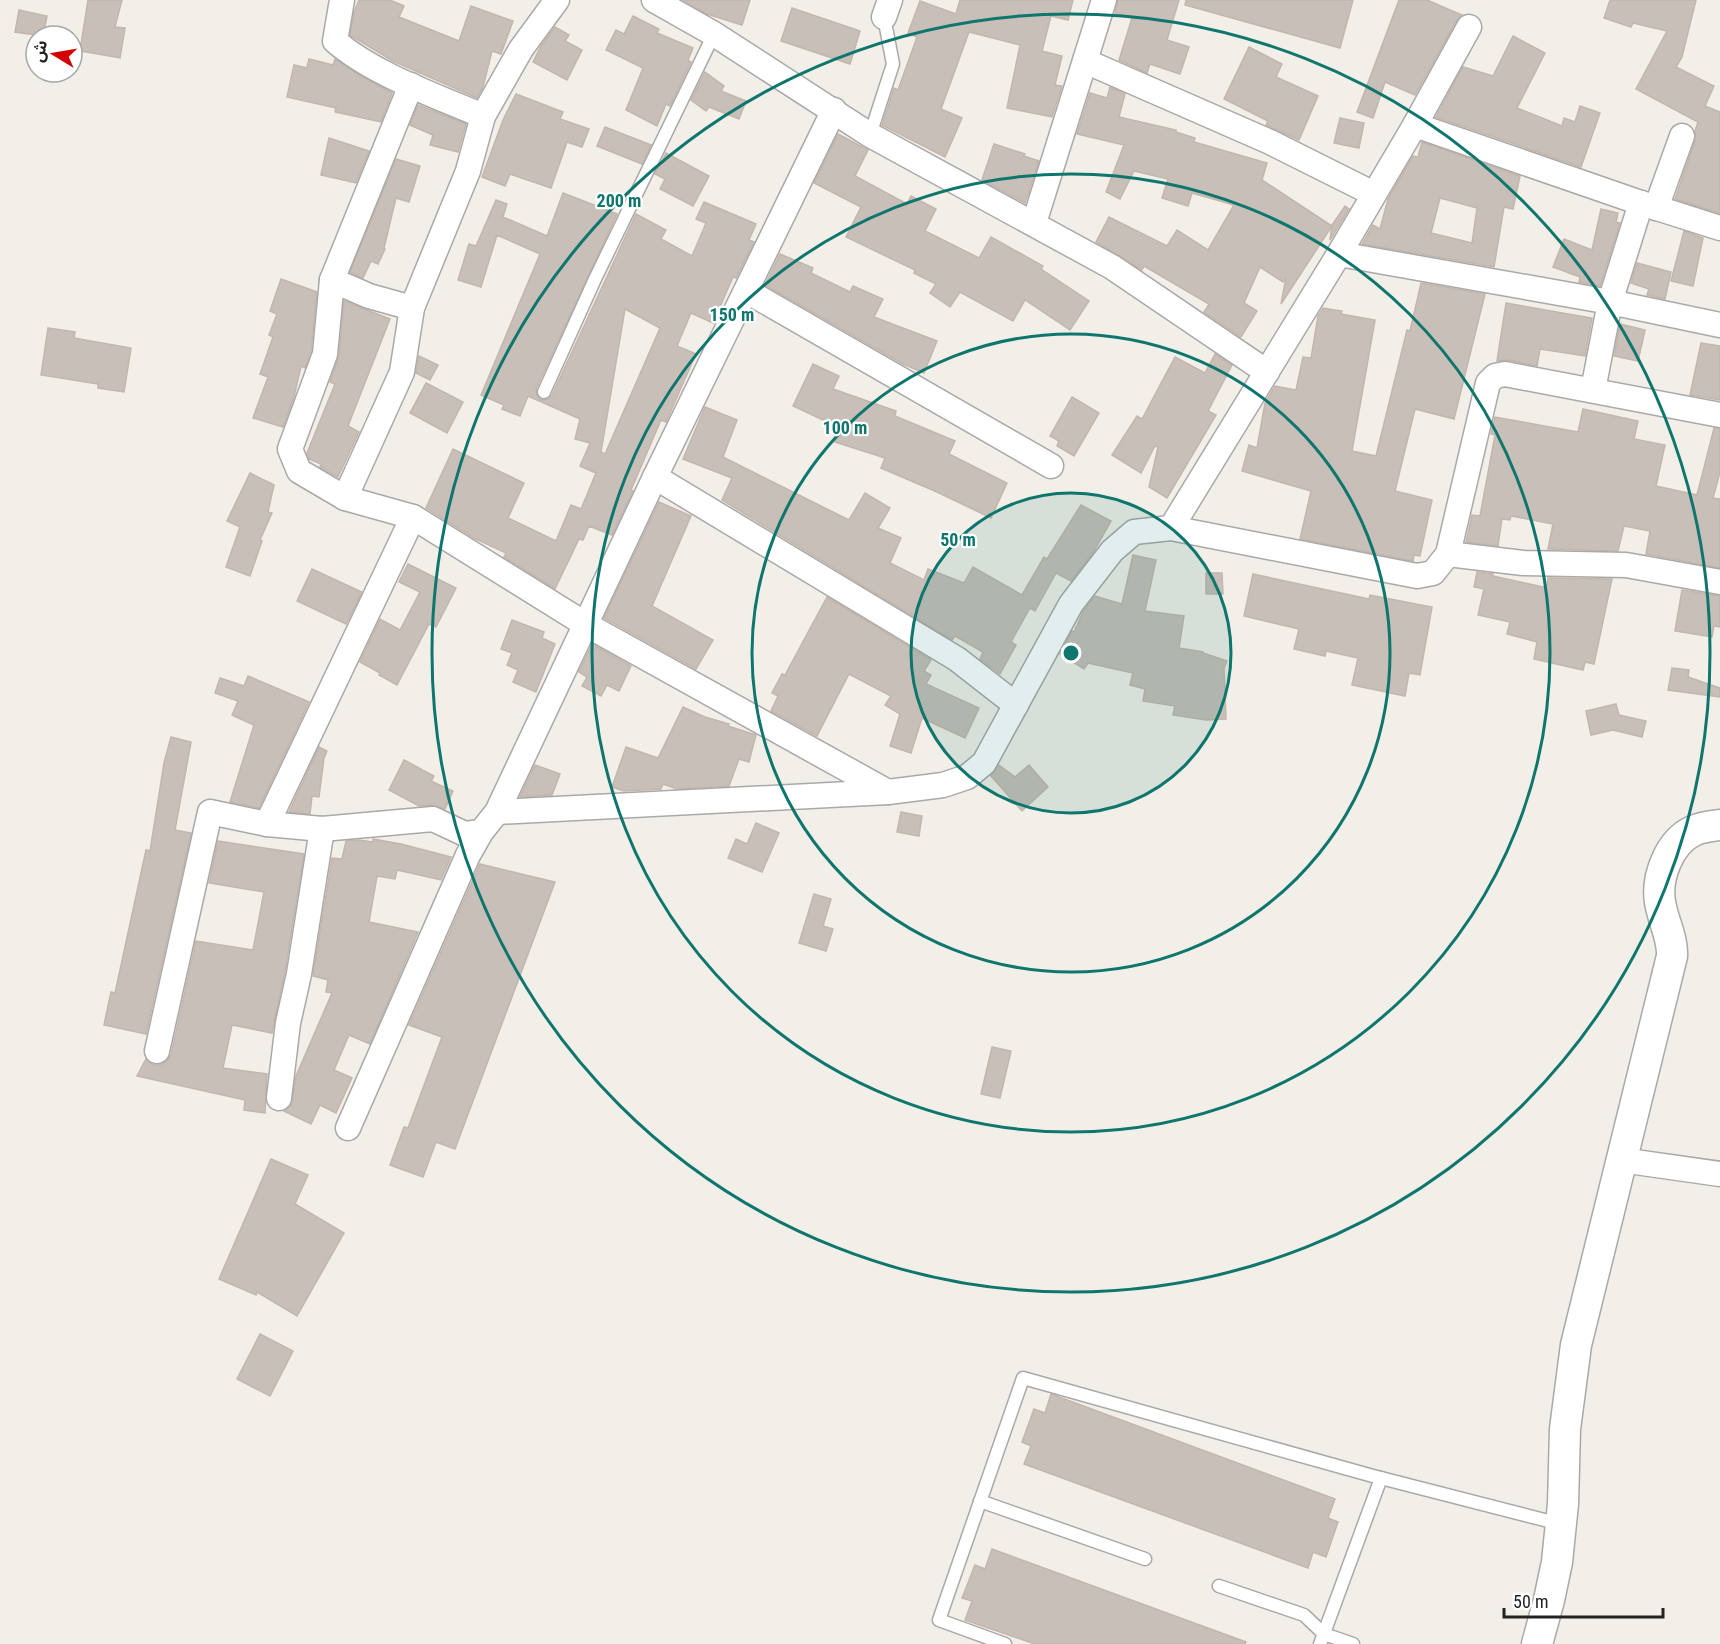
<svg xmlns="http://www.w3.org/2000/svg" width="1720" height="1644" font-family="'Roboto Condensed','Noto Sans Arabic',sans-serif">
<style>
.building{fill:#c7bfb8;stroke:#c4b6ab;stroke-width:1.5;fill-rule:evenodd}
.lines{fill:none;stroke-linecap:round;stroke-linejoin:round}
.service-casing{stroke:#a9a9a9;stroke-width:15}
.minor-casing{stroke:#a9a9a9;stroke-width:27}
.tertiary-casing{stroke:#a9a9a9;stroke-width:33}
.service{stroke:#fff;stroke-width:12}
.minor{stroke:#fff;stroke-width:24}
.tertiary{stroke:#fff;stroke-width:30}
.ring{fill:none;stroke:#0f766e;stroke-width:3}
.centre{fill:#0f766e;stroke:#fff;stroke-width:3}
.ring-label{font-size:18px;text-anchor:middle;font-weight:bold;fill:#0f766e;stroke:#fff;stroke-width:4.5;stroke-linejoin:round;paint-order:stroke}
</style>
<rect width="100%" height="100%" fill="#f2efe9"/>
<g class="building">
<polygon points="88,0 122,0 115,27 125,28 120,58 80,51"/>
<polygon points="359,0 390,0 404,6 399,17 459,41 471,6 513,21 501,54 492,51 483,87 477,98 393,61 350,35 354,12"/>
<polygon points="683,0 750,0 742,25 707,14"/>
<polygon points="960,0 1073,0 1068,20 1051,16 1042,51 1062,56 1055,85 1062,86 1052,117 1007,108 1020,45 969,32 941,109 962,118 945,157 882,125 894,88 898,90 917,37 908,33 920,1 956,14"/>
<polygon points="1118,0 1179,0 1167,40 1189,47 1180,74 1150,64 1147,73 1119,60 1132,18 1115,13"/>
<polygon points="1186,0 1353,0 1340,48 1185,5"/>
<polygon points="1399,0 1427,0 1462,15 1457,20 1415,95 1385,82 1373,118 1357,112"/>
<polygon points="1610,0 1696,0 1682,57 1676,67 1714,86 1705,106 1720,112 1720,213 1675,199 1695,141 1695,131 1698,122 1636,89 1667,31 1633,23 1631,27 1604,18"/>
<polygon points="792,8 860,31 850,64 781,41"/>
<polygon points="19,10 47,16 43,36 15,32"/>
<polygon points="633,16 659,29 657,33 693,48 688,60 691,62 670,106 666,104 657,126 626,110 643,68 606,50 616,30 624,34"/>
<polygon points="555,27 569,35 565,41 582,50 567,80 533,62 541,46"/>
<polygon points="1513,36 1545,53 1517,108 1562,126 1564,118 1575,122 1580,106 1600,113 1581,167 1436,117 1463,67 1493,76"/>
<polygon points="1249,47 1282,64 1276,77 1318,96 1299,140 1266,125 1268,121 1224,99"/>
<polygon points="309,59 333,65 335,59 361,76 392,93 381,122 335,112 336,108 287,97 294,65 307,68"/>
<polygon points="705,72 724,86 721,91 746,101 739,119 709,107 706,111 691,100"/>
<polygon points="1110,87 1125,94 1119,117 1176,130 1176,132 1195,138 1194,142 1267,163 1262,180 1332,226 1281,304 1286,278 1283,282 1260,267 1244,303 1257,311 1241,337 1204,312 1209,304 1144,266 1142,270 1096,242 1109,217 1167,246 1177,230 1208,250 1234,205 1192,193 1188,206 1162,198 1168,179 1134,171 1120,199 1106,192 1124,145 1077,134 1090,93 1107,98"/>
<polygon points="516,94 563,112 560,119 589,129 582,147 567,142 551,188 510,174 505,186 482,177 503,120"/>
<polygon points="418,105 466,124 458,152 430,145 433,135 410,125"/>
<polygon points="1340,118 1364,123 1359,148 1334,143"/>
<polygon points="605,127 651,145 642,164 597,146"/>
<polygon points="838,134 868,150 855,176 907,204 911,196 936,209 925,231 979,258 991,237 1043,266 1041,269 1089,301 1070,330 1025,300 1013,321 960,292 950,307 930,293 936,284 914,273 915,270 846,237 861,207 814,183"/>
<polygon points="329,138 369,151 356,183 321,175"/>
<path d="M1422 142 1520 176 1513 209 1504 207 1494 267 1362 244 1373 225 1380 229 1388 199 1413 156 1418 157ZM1440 198 1477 208 1472 243 1431 233Z"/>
<polygon points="994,144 1025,154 1024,156 1039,161 1025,203 982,180"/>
<polygon points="666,153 709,176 693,206 660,189 665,179 655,174"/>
<polygon points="396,159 420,166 409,202 396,198 384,248 385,249 378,264 371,261 363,278 350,272"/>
<path d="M563 193 617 214 536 389 537 396 541 400 548 399 552 395 636 214 666 230 661 239 692 256 706 223 696 219 704 202 756 224 749 240 754 242 736 278 733 277 713 323 691 313 677 346 696 354 666 422 661 420 631 490 633 491 612 535 589 526 583 540 579 539 555 589 504 557 506 553 474 538 426 508 453 449 524 483 508 518 556 541 571 505 581 509 596 473 580 466 590 443 575 439 580 419 528 396 520 416 502 409 504 405 481 395 540 254 497 235 481 287 458 280 469 244 476 246 496 200 507 204 503 217 547 236ZM625 309 660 328 605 454 601 452Z"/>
<polygon points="1345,206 1349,209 1330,240 1332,225"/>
<polygon points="1601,209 1618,213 1616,222 1620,223 1600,286 1579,282 1580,277 1553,267 1564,239 1592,250"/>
<polygon points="1684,231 1703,238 1693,286 1671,281"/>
<polygon points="780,254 813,268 811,273 850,292 853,286 883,299 874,317 937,341 924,373 903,364 765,285"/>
<polygon points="1637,263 1671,272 1665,299 1647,295 1649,289 1631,283"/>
<polygon points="281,279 317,292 311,351 305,368 301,366 294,397 283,427 253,418 268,377 260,374 273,337 269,335 277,314 270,311"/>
<polygon points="1421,283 1485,294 1454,419 1415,409 1395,491 1432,500 1420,556 1414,555 1413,561 1300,539 1311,491 1242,471 1249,445 1257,448 1265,403 1275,386 1296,390 1303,357 1311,358 1318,316 1323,308 1342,311 1341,314 1375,320 1352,451 1376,456 1407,330 1410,331"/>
<polygon points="344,301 390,319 348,426 359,432 338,477 320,467 321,464 309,459 307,453 335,384 330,382 339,356"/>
<polygon points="1506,303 1592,318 1585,356 1540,349 1537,366 1508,360 1497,361"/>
<polygon points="1620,324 1645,330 1638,361 1614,356"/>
<polygon points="48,328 75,332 74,338 131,348 124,392 98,388 98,384 41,375"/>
<polygon points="1701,343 1720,346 1720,400 1690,395"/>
<polygon points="1215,354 1232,365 1208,411 1216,415 1167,498 1149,487 1158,447 1155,446 1141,473 1112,455 1137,416 1142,419 1175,357 1205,373"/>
<polygon points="419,356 438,365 430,380 416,373"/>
<polygon points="813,364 839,376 833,389 896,411 895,416 955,441 949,454 1007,483 991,518 937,492 881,468 885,458 835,442 840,428 793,406"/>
<polygon points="426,383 463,402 447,433 410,413"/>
<polygon points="1072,397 1099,413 1074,456 1057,446 1059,441 1050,436"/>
<polygon points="705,407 737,420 723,457 849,520 865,493 890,508 878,528 901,538 890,563 924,580 928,569 964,583 973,567 1022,595 1044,557 1047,559 1081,505 1111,521 1094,551 1071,581 1056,573 1035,611 1030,608 1011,642 1016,645 1000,674 980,659 983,652 955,636 952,640 722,500 732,478 683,459"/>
<polygon points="1583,409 1638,421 1634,439 1665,445 1656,486 1697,495 1714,428 1720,429 1720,472 1713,498 1720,499 1720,568 1646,554 1650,531 1624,526 1618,551 1548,549 1553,524 1511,516 1510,520 1502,519 1498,546 1466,542 1472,515 1480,516 1495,435 1491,434 1495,417 1578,432"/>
<polygon points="250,473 274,485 268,512 272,513 260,540 262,541 250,576 226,567 240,527 227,521"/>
<polygon points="659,502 691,516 652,606 713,640 696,669 604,618"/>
<polygon points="1133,555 1156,560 1145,611 1184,616 1179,648 1203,652 1203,653 1227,661 1224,668 1226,719 1206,720 1173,715 1175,706 1143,701 1145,689 1130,685 1133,673 1088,663 1084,669 1060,654 1072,631 1074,632 1083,612 1095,596 1122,604"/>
<polygon points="408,564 456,588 436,627 429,624 397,685 379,675 380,673 360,662 380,619 400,630 420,592 399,582"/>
<polygon points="312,569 362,592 346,624 297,601"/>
<polygon points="1477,572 1493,574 1493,576 1547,588 1548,578 1612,579 1594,664 1585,662 1583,670 1534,659 1537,642 1507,634 1510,622 1478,615 1484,589 1474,587"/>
<polygon points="1206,573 1222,573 1223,594 1206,594"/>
<polygon points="1253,574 1369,599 1370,595 1432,607 1420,675 1409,673 1405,696 1352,685 1358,658 1326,651 1325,656 1294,649 1299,629 1244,616"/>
<polygon points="1682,590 1720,596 1720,627 1714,626 1712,637 1675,631"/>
<polygon points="827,597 931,660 924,671 931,675 926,684 979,708 965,738 922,718 911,753 890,746 900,714 885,705 891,696 849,674 817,736 771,711 778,696 772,693 782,674 785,675"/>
<polygon points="512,620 544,632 542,638 555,644 536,692 513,682 518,670 507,665 512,653 501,649"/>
<polygon points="592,644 631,666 619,691 607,685 601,696 582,686 587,677 579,672"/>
<polygon points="1672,668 1689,670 1688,677 1720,688 1720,697 1668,690"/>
<polygon points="248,676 309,702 259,808 230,802 254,725 232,715 238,701 215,693 220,678 244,686"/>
<polygon points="1616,704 1619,715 1646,721 1642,737 1613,730 1591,735 1586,711"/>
<polygon points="683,707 705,717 729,724 728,726 756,735 749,762 739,759 729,786 677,789 663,784 661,789 624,791 612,787 626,747 658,758"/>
<polygon points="171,737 191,742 175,830 191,833 146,1034 104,1025 111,992 115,993 146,850 150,851 164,763"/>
<polygon points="319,747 327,751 324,758 319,797 312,796 310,814 289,812"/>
<polygon points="404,760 434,776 431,781 453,791 445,809 432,805 419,806 389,790"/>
<polygon points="535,765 560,774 552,795 520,797"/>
<polygon points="999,765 1015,777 1029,765 1048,787 1022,811 991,776"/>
<polygon points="901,812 922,816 919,836 897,832"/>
<polygon points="756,823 779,833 762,872 728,858 736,839 747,844"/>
<polygon points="373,839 401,844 451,857 441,880 397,870 395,879 377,876 369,922 418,932 370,1044 349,1035 334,1070 352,1078 336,1113 320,1105 311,1124 284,1111 291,1106 296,1076 332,993 326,992 328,980 313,976 332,858 342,859 346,841 359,840 373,842"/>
<polygon points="218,841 304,854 285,971 272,1033 232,1025 223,1068 267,1074 265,1113 244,1110 245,1100 137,1076 146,1059 153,1065 161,1065 167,1061 171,1055 196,941 253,950 264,892 209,883"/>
<polygon points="480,864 555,882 455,1149 436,1142 423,1177 390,1165 404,1127 408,1128 442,1037 409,1025"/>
<polygon points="814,894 831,899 823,926 833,929 826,951 799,943"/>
<polygon points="992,1047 1011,1051 1000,1098 981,1094"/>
<polygon points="271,1159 308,1175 295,1204 344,1233 297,1316 257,1292 256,1295 219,1279"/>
<polygon points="260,1334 293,1351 270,1396 237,1379"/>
<polygon points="1051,1394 1335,1499 1328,1518 1338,1522 1326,1557 1313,1552 1308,1568 1024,1464 1031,1446 1022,1442 1034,1409 1045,1413"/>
<polygon points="992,1549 1246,1642 1245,1644 1035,1644 965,1620 972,1601 962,1598 975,1565 985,1569"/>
</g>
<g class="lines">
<g class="service-casing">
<g id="service">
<polyline points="870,135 893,64 884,17"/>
<polyline points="544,392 595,279 714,34"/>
<polyline points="980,1501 1145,1559"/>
<polyline points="1219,1586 1304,1615 1324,1634 1353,1644"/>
<polyline points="1005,1644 939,1620 1023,1378 1373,1476 1560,1524"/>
<polyline points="1320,1644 1381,1478"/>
</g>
</g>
<g class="minor-casing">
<g id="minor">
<path d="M342 0 335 41C373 74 436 96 483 116"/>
<polyline points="654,0 714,34 870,135 1112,267 1267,372"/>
<polyline points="884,17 890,0"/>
<polyline points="1085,61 1270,142 1374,194"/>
<polyline points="411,85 332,280 369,296 412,308"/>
<polyline points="1415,125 1469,27"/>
<polyline points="1656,208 1682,136"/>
<polyline points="1034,223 1104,0"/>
<polyline points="1339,254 1610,302 1720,325"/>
<polyline points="332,280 325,354 290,449 299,471 345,498 413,517 585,624 888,792"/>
<polyline points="747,291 1051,466"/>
<polyline points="1593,390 1610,302 1641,203"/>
<polyline points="655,477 957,659 1016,705"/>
<polyline points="345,498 402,372 412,308 468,171 483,116 521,49 557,0"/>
<polyline points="1171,528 1417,576 1433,573 1448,554 1488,383 1495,376 1505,374 1720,415"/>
<polyline points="1448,554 1523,563 1626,565 1720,582"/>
<polyline points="497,812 888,792 943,785 967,777 984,763 1071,604 1112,551 1134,532 1171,528 1339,254 1415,125 1641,203 1720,228"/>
<polyline points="267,824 413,517"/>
<polyline points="157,1051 210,812 267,824 322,829 433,819 465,834 481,832"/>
<polyline points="279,1098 288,1023 299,974 322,829"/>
<polyline points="348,1128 468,855 481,832 497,812 655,477 834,110"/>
<polyline points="1621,1160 1720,1174"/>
</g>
</g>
<g class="tertiary-casing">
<path id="tertiary" d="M1537 1644 1549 1600 1557 1562 1563 1504 1565 1429 1576 1345 1672 956C1673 938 1663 921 1660 902 1656 878 1669 842 1693 831 1701 827 1711 826 1720 825"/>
</g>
<use href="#service" class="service"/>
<use href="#minor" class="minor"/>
<use href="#tertiary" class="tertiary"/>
</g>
<circle cx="1071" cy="653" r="160" fill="#0f766e" fill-opacity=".12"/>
<g class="ring">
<circle cx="1071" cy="653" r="160"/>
<circle cx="1071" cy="653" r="319"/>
<circle cx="1071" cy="653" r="479"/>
<circle cx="1071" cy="653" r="639"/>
</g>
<circle cx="1071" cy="653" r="9" class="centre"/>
<g class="ring-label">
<text x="619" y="207">200 m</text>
<text x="732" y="321">150 m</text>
<text x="845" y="434">100 m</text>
<text x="958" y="546">50 m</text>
</g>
<g transform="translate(54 54) rotate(281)"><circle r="28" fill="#ffffff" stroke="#a7a7a7" stroke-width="1.5"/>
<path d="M0-4.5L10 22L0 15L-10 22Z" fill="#d40000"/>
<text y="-9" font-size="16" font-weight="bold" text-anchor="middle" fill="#222222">ش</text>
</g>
<path d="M1504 1608v9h159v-9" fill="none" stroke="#222222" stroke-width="3"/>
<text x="1513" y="1608" font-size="18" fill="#222222" stroke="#ffffff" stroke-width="4.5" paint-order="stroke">50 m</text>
</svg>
